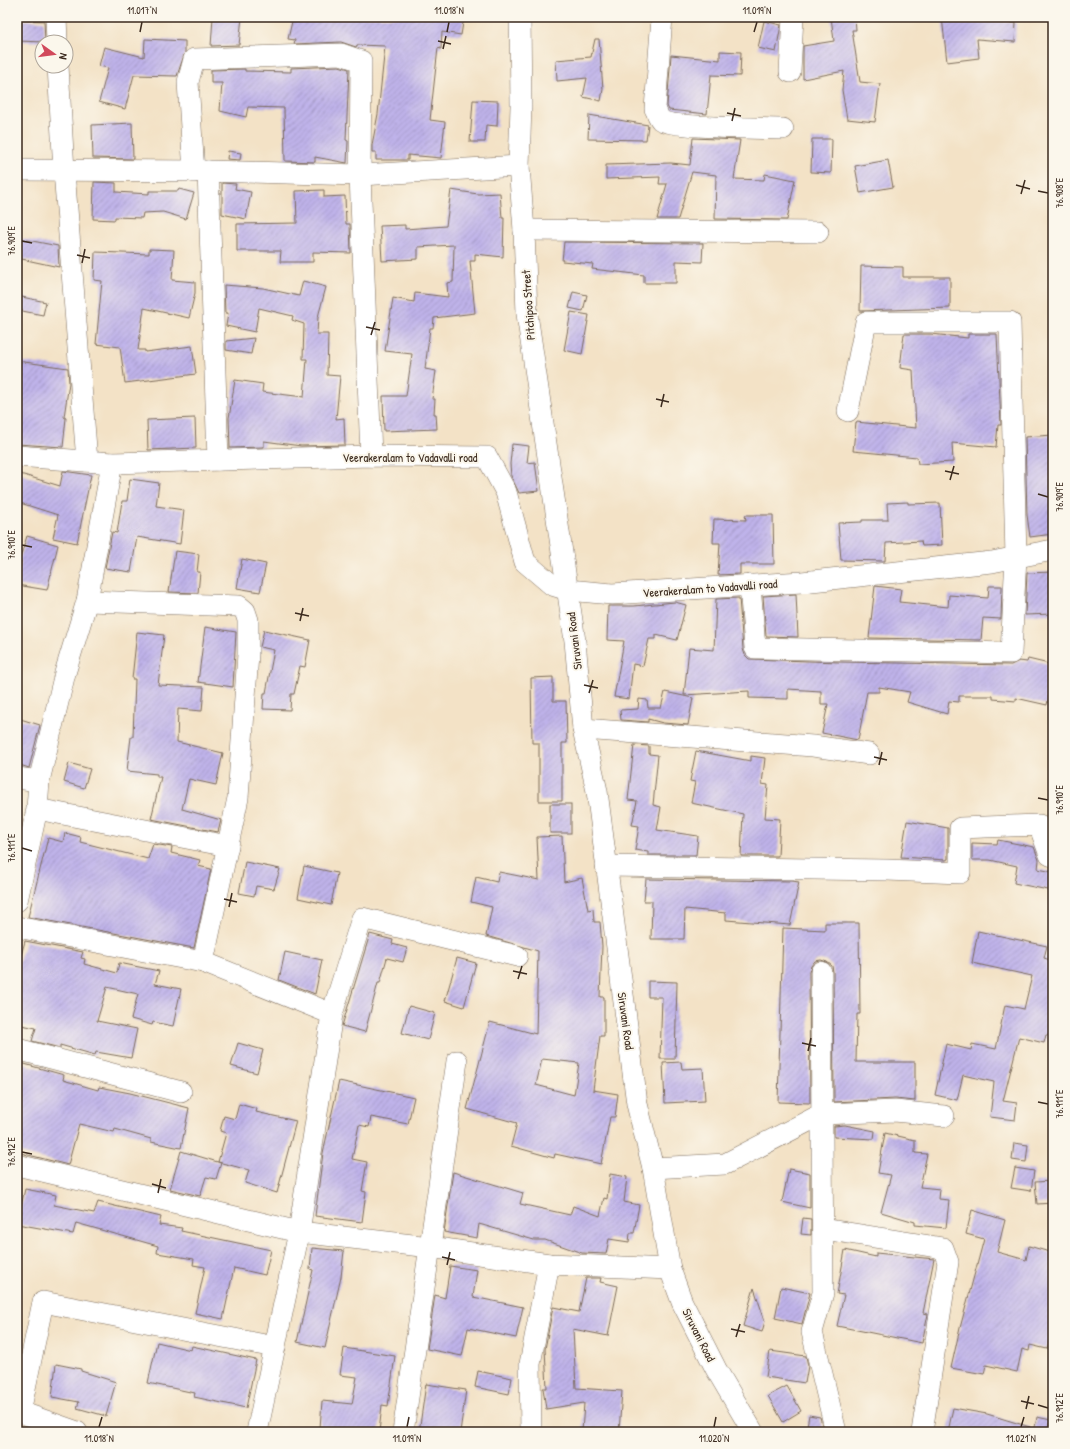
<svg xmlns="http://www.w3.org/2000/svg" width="1070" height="1449" font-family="'Patrick Hand',sans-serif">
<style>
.building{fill:url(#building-hatch);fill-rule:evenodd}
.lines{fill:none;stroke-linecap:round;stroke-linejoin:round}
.minor-casing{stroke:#7b6a59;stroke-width:22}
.minor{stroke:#fff;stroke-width:21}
.ticks{fill:none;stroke:#3b2a1e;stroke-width:1.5}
.labels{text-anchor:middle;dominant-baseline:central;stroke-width:4;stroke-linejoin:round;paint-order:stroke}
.street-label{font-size:12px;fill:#3b2a1e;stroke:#fbf7ec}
.neatline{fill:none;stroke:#3b2a1e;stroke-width:1.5}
.ticks-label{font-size:10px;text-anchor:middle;fill:#3b2a1e}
</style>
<defs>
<pattern id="building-hatch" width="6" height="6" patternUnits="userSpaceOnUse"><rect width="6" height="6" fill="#bfb3ea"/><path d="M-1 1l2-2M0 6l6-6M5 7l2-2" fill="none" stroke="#9c92bd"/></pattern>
</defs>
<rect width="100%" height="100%" fill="#fbf7ec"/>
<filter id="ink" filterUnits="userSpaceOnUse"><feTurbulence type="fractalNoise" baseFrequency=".025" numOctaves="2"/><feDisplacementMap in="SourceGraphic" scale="8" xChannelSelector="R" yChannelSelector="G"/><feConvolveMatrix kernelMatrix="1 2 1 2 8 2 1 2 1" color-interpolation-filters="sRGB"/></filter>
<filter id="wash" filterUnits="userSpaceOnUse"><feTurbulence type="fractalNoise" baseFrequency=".012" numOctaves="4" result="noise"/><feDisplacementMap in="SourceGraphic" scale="16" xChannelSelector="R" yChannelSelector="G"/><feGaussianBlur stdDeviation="0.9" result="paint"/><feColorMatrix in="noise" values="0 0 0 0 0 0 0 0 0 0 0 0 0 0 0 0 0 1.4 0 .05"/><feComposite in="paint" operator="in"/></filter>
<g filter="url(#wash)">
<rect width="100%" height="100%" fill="#f3e2c6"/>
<g id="blocks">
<g class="building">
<polygon points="213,17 242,17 239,45 211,46"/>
<polygon points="293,17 464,17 461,35 442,32 441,49 438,48 430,120 445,122 441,158 408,155 408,160 376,160 376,152 372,152 372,145 378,114 385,46 357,45 356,47 341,42 294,44 295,40 288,39"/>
<polygon points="831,17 855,17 856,30 852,30 860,82 880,84 875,122 847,119 842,90 844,71 803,79 803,46 834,41"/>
<polygon points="942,17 976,17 975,20 1016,23 1015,42 977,39 979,58 947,62"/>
<polygon points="19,20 44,21 45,42 17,41 17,23 19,23"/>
<polygon points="764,21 781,25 776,52 758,48"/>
<polygon points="145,39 185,41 185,52 177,76 134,75 125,109 99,102 108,68 99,66 104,47 144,57"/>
<polygon points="595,39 599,39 603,89 601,101 583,97 587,78 557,81 556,60 591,57"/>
<polygon points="720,51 741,52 740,76 711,75 707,114 669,110 667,106 671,55 720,60"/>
<polygon points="339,66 349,69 346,140 348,141 347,163 315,157 315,162 285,161 284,108 248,107 246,117 220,111 222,83 211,83 211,70 245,69 245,71 291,72 291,68"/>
<polygon points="473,100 498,101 497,126 486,125 485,142 470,142"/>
<polygon points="589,115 648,125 646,140 588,139"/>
<polygon points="132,123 133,159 93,158 92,125"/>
<polygon points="693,138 740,140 734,179 764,180 765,174 795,180 787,220 715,219 716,175 692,172 678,219 657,219 667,184 659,184 660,177 606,179 606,165 671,163 690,165"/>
<polygon points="812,139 832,139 831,173 811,172"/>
<polygon points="228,151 241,153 240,160 227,159"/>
<polygon points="888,160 893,187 860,193 855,166"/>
<polygon points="94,182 116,183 116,192 149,194 149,191 178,191 179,189 194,193 186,219 163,212 143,213 142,218 115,217 115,220 93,219"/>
<polygon points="222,183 236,184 235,189 251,192 246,219 222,214"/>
<polygon points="324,190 324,197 345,196 346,224 350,224 351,253 313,252 313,262 280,262 281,251 237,251 237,224 297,223 296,191"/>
<polygon points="451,190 478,194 500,193 502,218 504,218 503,257 475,254 475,261 470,261 475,313 434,318 433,328 430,328 425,369 436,371 432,399 435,399 434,414 436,414 437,429 384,431 383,396 406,396 412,354 385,351 393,298 414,302 415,293 448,297 447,283 453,282 454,245 418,247 418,259 382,261 380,226 405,225 405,229 446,226"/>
<polygon points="17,238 58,246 59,267 17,258"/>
<polygon points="564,242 703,243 702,262 676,261 676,283 644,283 644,275 592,269 593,264 562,261"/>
<polygon points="149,249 174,250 172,280 195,282 195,293 189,318 144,308 138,350 145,350 145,352 192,346 196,374 125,383 120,347 96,344 102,281 94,280 95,252 149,254"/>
<polygon points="861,266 903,267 903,277 950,277 950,308 860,311"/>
<polygon points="303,281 326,287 318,317 317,334 328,334 327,375 340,376 336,419 344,418 345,445 301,446 264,441 264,447 230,448 229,418 235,380 263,384 262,392 304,397 307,359 303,359 304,324 292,320 293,316 259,308 255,332 226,326 228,313 225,313 224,285 263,288 299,296"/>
<polygon points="573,292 587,295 583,311 569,308"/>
<polygon points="17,296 46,302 43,315 17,310"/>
<polygon points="571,312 589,315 582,354 564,350"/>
<polygon points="904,334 931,334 968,338 968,334 997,334 1001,425 998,425 996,447 952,443 953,462 918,464 917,457 853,451 856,422 916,428 913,370 900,368"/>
<polygon points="254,338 251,354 226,350 226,341"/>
<polygon points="17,361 68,368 69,383 64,417 66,418 63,447 17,444"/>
<polygon points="195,418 196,448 148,450 147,420"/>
<polygon points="1053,435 1053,534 1030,537 1027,515 1025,437"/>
<polygon points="512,444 529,446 527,463 535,462 539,491 519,493 511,476 510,464"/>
<polygon points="63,471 91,475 77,543 53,538 58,515 17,502 17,473 60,486"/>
<polygon points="130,479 159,483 156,506 184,510 180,544 137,537 131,572 105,568 112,532 117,533 122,501 127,501"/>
<polygon points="908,502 908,504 940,503 942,545 922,546 921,541 886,543 885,561 841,560 838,523 862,522 862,520 888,520 887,503"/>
<polygon points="745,515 773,515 774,564 740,564 740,574 718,575 720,543 713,543 714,519 746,520"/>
<polygon points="27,536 58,545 47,590 17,585 21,561 19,561"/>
<polygon points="175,551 199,554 197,572 200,572 198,593 169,592"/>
<polygon points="242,559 266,564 260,592 237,588"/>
<polygon points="1053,572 1053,614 1025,615 1027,573"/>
<polygon points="875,586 901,589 899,602 948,607 949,595 988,598 989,586 1002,586 1001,619 983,618 981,640 869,638"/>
<polygon points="796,594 798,637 766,636 763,596"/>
<polygon points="739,598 743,649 745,655 749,659 840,662 1011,665 1019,661 1027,662 1028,659 1053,665 1053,677 1047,705 1016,698 1016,701 993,699 993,696 959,696 959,702 949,701 947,714 907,702 910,692 879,687 879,692 867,692 858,740 822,733 828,704 821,704 821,691 788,689 788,699 749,698 749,691 684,695 689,648 714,650 716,599"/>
<polygon points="675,602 686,605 677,640 656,635 656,639 649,639 643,666 633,664 629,699 614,697 624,641 607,640 608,606 634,606"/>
<polygon points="205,627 236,632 233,687 198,682"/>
<polygon points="264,630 310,640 305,667 300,666 294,694 291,694 290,710 263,709 264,693 266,693 274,650 260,647"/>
<polygon points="137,632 164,635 158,685 204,687 202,711 178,709 177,742 223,753 216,785 189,779 182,809 221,820 218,832 151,819 161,777 157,777 157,774 127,771 131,737 133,737 135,679 132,679"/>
<polygon points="553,677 553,701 566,701 567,743 562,743 562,801 539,801 539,743 532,743 531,678"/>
<polygon points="665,692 693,698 688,725 663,723 648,719 648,722 621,720 620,710 638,709 639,699 647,700 648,708 661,708"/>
<polygon points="17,718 40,725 29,768 17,764"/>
<polygon points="634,745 649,746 649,754 658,755 653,805 661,807 657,830 698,836 696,855 648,855 648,852 635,850 639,826 632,825 637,801 628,800"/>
<polygon points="696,751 751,761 751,756 765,758 762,784 768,785 765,818 780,819 778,856 741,856 743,814 691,803 695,782 690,781"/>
<polygon points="69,763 90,769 84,788 64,782"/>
<rect x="550" y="804" width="21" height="29"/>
<polygon points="907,821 948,828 948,859 946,860 901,857"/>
<polygon points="65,833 81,837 80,842 148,859 153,844 172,847 171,853 200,860 198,866 211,869 194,948 28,917 48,838 63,842"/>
<path d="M562 836 564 882 582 878 588 910 593 909 594 922H600L602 946 600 997H604V1036H600L593 1090 618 1094 615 1117H610L601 1164 555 1154 554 1158 511 1146 517 1123 467 1109 490 1022 536 1034 538 951 486 936 492 907 471 902 476 877 497 882 499 872 539 880 537 837ZM542 1059 579 1063 574 1095 536 1085Z"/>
<polygon points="998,840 1034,847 1039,860 1038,869 1053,872 1053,891 1014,883 1017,866 990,860 972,860 972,843 997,844"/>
<polygon points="245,862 280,869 274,889 256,886 254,896 239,893"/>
<polygon points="304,866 337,873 331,905 298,898"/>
<polygon points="646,879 792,881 799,882 790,925 726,920 726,913 685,909 684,939 651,939 652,901 644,901"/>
<polygon points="825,923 859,923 860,1014 857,1014 856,1062 915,1062 915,1101 895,1099 834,1102 833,972 832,966 827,962 821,960 815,961 811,966 809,972 810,1103 778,1102 783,928 825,930"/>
<polygon points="978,931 1047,946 1044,958 1053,961 1053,1036 1046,1035 1044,1043 1019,1037 1003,1101 1017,1103 1015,1120 990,1117 994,1082 963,1075 957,1100 935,1095 946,1044 971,1050 972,1044 996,1049 1005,1005 1024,1009 1032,976 972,963"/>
<polygon points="370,934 393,940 392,944 407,948 403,962 387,958 380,983 378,983 365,1032 342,1026"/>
<polygon points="25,941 83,952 81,958 85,959 84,964 117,973 119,963 159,971 155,984 181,989 173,1026 153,1022 152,1025 131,1019 138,994 107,987 97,1021 137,1029 131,1058 96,1052 95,1055 60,1045 60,1048 32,1041 36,1028 17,1024 17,970"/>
<polygon points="285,952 322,960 315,994 279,980"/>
<polygon points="457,958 476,963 464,1007 445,1001"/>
<polygon points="648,981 677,982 675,1059 660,1059 662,997 648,997"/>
<polygon points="409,1006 435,1013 428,1040 402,1033"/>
<polygon points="238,1043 263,1050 257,1073 231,1066"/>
<polygon points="17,1062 64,1075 63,1080 98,1090 99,1087 130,1093 189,1108 181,1148 151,1142 151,1139 115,1129 114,1132 79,1124 68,1165 17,1152"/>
<polygon points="681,1062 682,1069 703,1068 705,1101 665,1103 663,1063"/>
<polygon points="339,1081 414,1097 408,1124 371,1117 369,1127 359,1125 352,1159 367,1162 362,1191 366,1192 362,1222 315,1216 323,1153"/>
<polygon points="239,1104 257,1109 256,1112 296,1121 277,1193 245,1183 249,1170 218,1162 226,1133 220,1131 224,1116 235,1119"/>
<polygon points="845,1125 875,1131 874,1139 834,1137 834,1126"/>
<polygon points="885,1133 915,1140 915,1153 927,1154 920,1187 940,1189 939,1199 949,1200 946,1228 915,1225 915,1222 881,1212 891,1175 878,1173"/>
<polygon points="1014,1143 1028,1145 1026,1162 1012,1160"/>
<polygon points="181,1151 221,1163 216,1179 206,1177 200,1196 170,1189"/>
<polygon points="1015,1168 1034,1171 1031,1191 1011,1188"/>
<polygon points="789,1169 810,1173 810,1208 782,1202"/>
<polygon points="453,1172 523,1193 520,1204 570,1215 573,1206 600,1216 604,1198 607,1199 610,1174 627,1177 624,1202 639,1205 634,1233 630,1233 629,1242 609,1239 606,1254 582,1253 545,1240 534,1240 479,1224 477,1238 444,1232"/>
<polygon points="1053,1181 1053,1203 1037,1204 1035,1182"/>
<polygon points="25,1189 56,1195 54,1205 94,1213 98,1202 161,1217 159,1225 182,1228 181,1231 271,1250 265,1275 234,1268 223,1319 195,1313 205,1267 193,1265 194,1259 157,1253 158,1246 76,1223 73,1234 17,1224"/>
<polygon points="972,1210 1005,1220 997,1252 1026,1260 1029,1246 1053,1253 1053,1342 1049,1341 1047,1349 1030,1345 1029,1351 1022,1349 1017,1372 986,1365 984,1374 951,1368 960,1328 984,1239 966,1234"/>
<polygon points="803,1218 811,1219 811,1235 801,1234"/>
<polygon points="312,1248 344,1251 341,1277 325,1348 297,1342 313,1270 310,1269"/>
<polygon points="845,1250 876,1257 876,1253 934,1259 923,1313 928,1314 922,1343 837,1326 844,1295 837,1294"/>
<polygon points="450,1266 477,1270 473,1297 523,1307 516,1338 468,1328 462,1356 427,1349 435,1295 445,1298"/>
<polygon points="586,1278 601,1278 600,1282 618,1286 608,1336 573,1329 576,1388 622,1391 619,1432 582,1432 584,1403 546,1409 543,1388 547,1388 545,1349 553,1307 579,1312"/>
<polygon points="781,1287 810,1293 802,1324 775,1318"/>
<polygon points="754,1288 765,1321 762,1332 743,1326"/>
<polygon points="157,1342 191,1350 192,1346 256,1360 246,1408 194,1397 195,1393 148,1383"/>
<polygon points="344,1348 395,1356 388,1406 382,1405 379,1432 320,1428 322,1401 352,1404 357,1377 340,1375"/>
<polygon points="770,1351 806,1356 808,1366 805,1383 766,1377"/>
<polygon points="56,1364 81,1369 81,1371 116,1382 106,1416 77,1408 79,1402 52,1397"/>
<polygon points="478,1371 512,1378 509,1394 475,1387"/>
<polygon points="426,1384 466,1390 460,1432 419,1432"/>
<polygon points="787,1386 801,1411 783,1422 768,1396"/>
<polygon points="953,1408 987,1414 1030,1427 1029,1432 948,1432"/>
<polygon points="809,1415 820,1417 824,1432 806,1432"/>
<polygon points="1037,1417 1051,1420 1048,1432 1034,1432"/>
</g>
</g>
</g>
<g filter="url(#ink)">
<use href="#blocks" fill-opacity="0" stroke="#7b6a59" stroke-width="1"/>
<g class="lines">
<g class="minor-casing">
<g id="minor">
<polyline points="56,17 57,42"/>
<polyline points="520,17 521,106 519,166 524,230 527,314 575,641 583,729 597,791 637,1104 653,1168 670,1269 682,1302 716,1369 753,1432"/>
<path d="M662 17 655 109C657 112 658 117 661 120 671 128 765 128 783 129"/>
<polyline points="58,66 64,171 87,461"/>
<polyline points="790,72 793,17"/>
<polyline points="17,170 208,171"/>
<polyline points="194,172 188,82 194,59 341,54 361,61 360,175 371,456"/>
<polyline points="524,230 818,232"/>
<polyline points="17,456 112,463 371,456 487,457 506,492 525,562 552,585 568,590 612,594 802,582 992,562 1053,550"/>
<polyline points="218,460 208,171 360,175 519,166"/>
<polyline points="750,585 755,648 1011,653 1016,557 1010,322 866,322 848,411"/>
<polyline points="87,601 239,606 245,611 248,620 248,654 238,798 203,962"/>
<polyline points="583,729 813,746 869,754"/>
<polyline points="17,778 39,781"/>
<polyline points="37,809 228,846"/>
<polyline points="606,866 887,870 960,873 960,828 1039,825 1050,855 1053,856"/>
<polyline points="17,901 37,809 39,781 65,673 87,601 112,463"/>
<polyline points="17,927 203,962 332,1014"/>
<polyline points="821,972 823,1293 812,1332 836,1432"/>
<polyline points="17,1049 181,1092"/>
<polyline points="17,1165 299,1232 430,1247 549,1264 670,1269"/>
<polyline points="653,1168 725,1164 822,1114 895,1111 944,1116"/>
<polyline points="823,1229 943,1248 948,1262 922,1432"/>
<polyline points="77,1432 20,1412 43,1302 275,1347"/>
<polyline points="257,1432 299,1232 332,1014 362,918 517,956"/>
<polyline points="403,1432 457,1061"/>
<polyline points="531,1432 530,1364 549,1264"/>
</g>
</g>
<use href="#minor" class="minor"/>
</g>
</g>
<path class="ticks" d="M140 32 142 22M447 32 449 22M754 32 757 22M438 41 451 44M443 49 446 36M727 113 741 116M732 121 735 108M1016 185 1030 189M1038 191 1048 193M1021 194 1025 180M22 241 32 243M77 255 90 258M82 263 85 249M366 327 380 330M371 335 375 322M656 399 669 402M661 407 664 394M945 471 959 474M950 480 954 466M1038 494 1048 497M22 545 32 547M295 613 309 616M300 621 303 608M584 685 598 688M589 693 593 680M874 757 887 760M879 765 882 752M1038 798 1048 800M22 848 32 851M224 899 237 902M229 907 232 893M513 971 527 974M518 979 522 966M802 1043 816 1046M808 1051 811 1038M1038 1102 1048 1104M22 1152 32 1154M152 1184 166 1188M158 1193 161 1179M442 1257 455 1260M447 1265 450 1252M731 1329 745 1332M736 1337 740 1324M1021 1401 1034 1404M1038 1405 1048 1408M1026 1409 1029 1396M99 1427 102 1417M407 1427 409 1417M714 1427 716 1417M1021 1427 1024 1417"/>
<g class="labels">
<g class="street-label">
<text transform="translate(528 305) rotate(-94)">Pitchipoo Street</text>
<text x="410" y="457">Veerakeralam to Vadavalli road</text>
<text transform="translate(710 588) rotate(-4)">Veerakeralam to Vadavalli road</text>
<text transform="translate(574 641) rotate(-97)">Siruvani Road</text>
<text transform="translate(626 1021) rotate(82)">Siruvani Road</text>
<text transform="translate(699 1335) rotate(63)">Siruvani Road</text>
</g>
</g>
<rect width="1070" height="1449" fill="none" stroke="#fbf7ec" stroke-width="44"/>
<g transform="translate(54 54) rotate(104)"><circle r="19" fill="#fbf7ec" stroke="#aea59a"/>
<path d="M0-3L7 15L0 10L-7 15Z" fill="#d1495b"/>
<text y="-6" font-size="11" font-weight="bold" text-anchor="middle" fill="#3b2a1e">N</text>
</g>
<rect x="22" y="22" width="1026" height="1405" class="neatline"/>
<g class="ticks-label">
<text x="142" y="14">11.017°N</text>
<text x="449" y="14">11.018°N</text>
<text x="757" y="14">11.019°N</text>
<text transform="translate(1059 193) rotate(-90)" y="4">76.908°E</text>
<text transform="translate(11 241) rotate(-90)" y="4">76.909°E</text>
<text transform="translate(1059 497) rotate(-90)" y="4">76.909°E</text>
<text transform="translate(11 545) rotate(-90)" y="4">76.910°E</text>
<text transform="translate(1059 800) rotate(-90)" y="4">76.910°E</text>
<text transform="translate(11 848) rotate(-90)" y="4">76.911°E</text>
<text transform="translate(1059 1104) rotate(-90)" y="4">76.911°E</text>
<text transform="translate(11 1152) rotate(-90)" y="4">76.912°E</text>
<text transform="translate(1059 1408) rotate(-90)" y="4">76.912°E</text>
<text x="99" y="1442">11.018°N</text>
<text x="407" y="1442">11.019°N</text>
<text x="714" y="1442">11.020°N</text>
<text x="1021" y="1442">11.021°N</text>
</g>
</svg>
